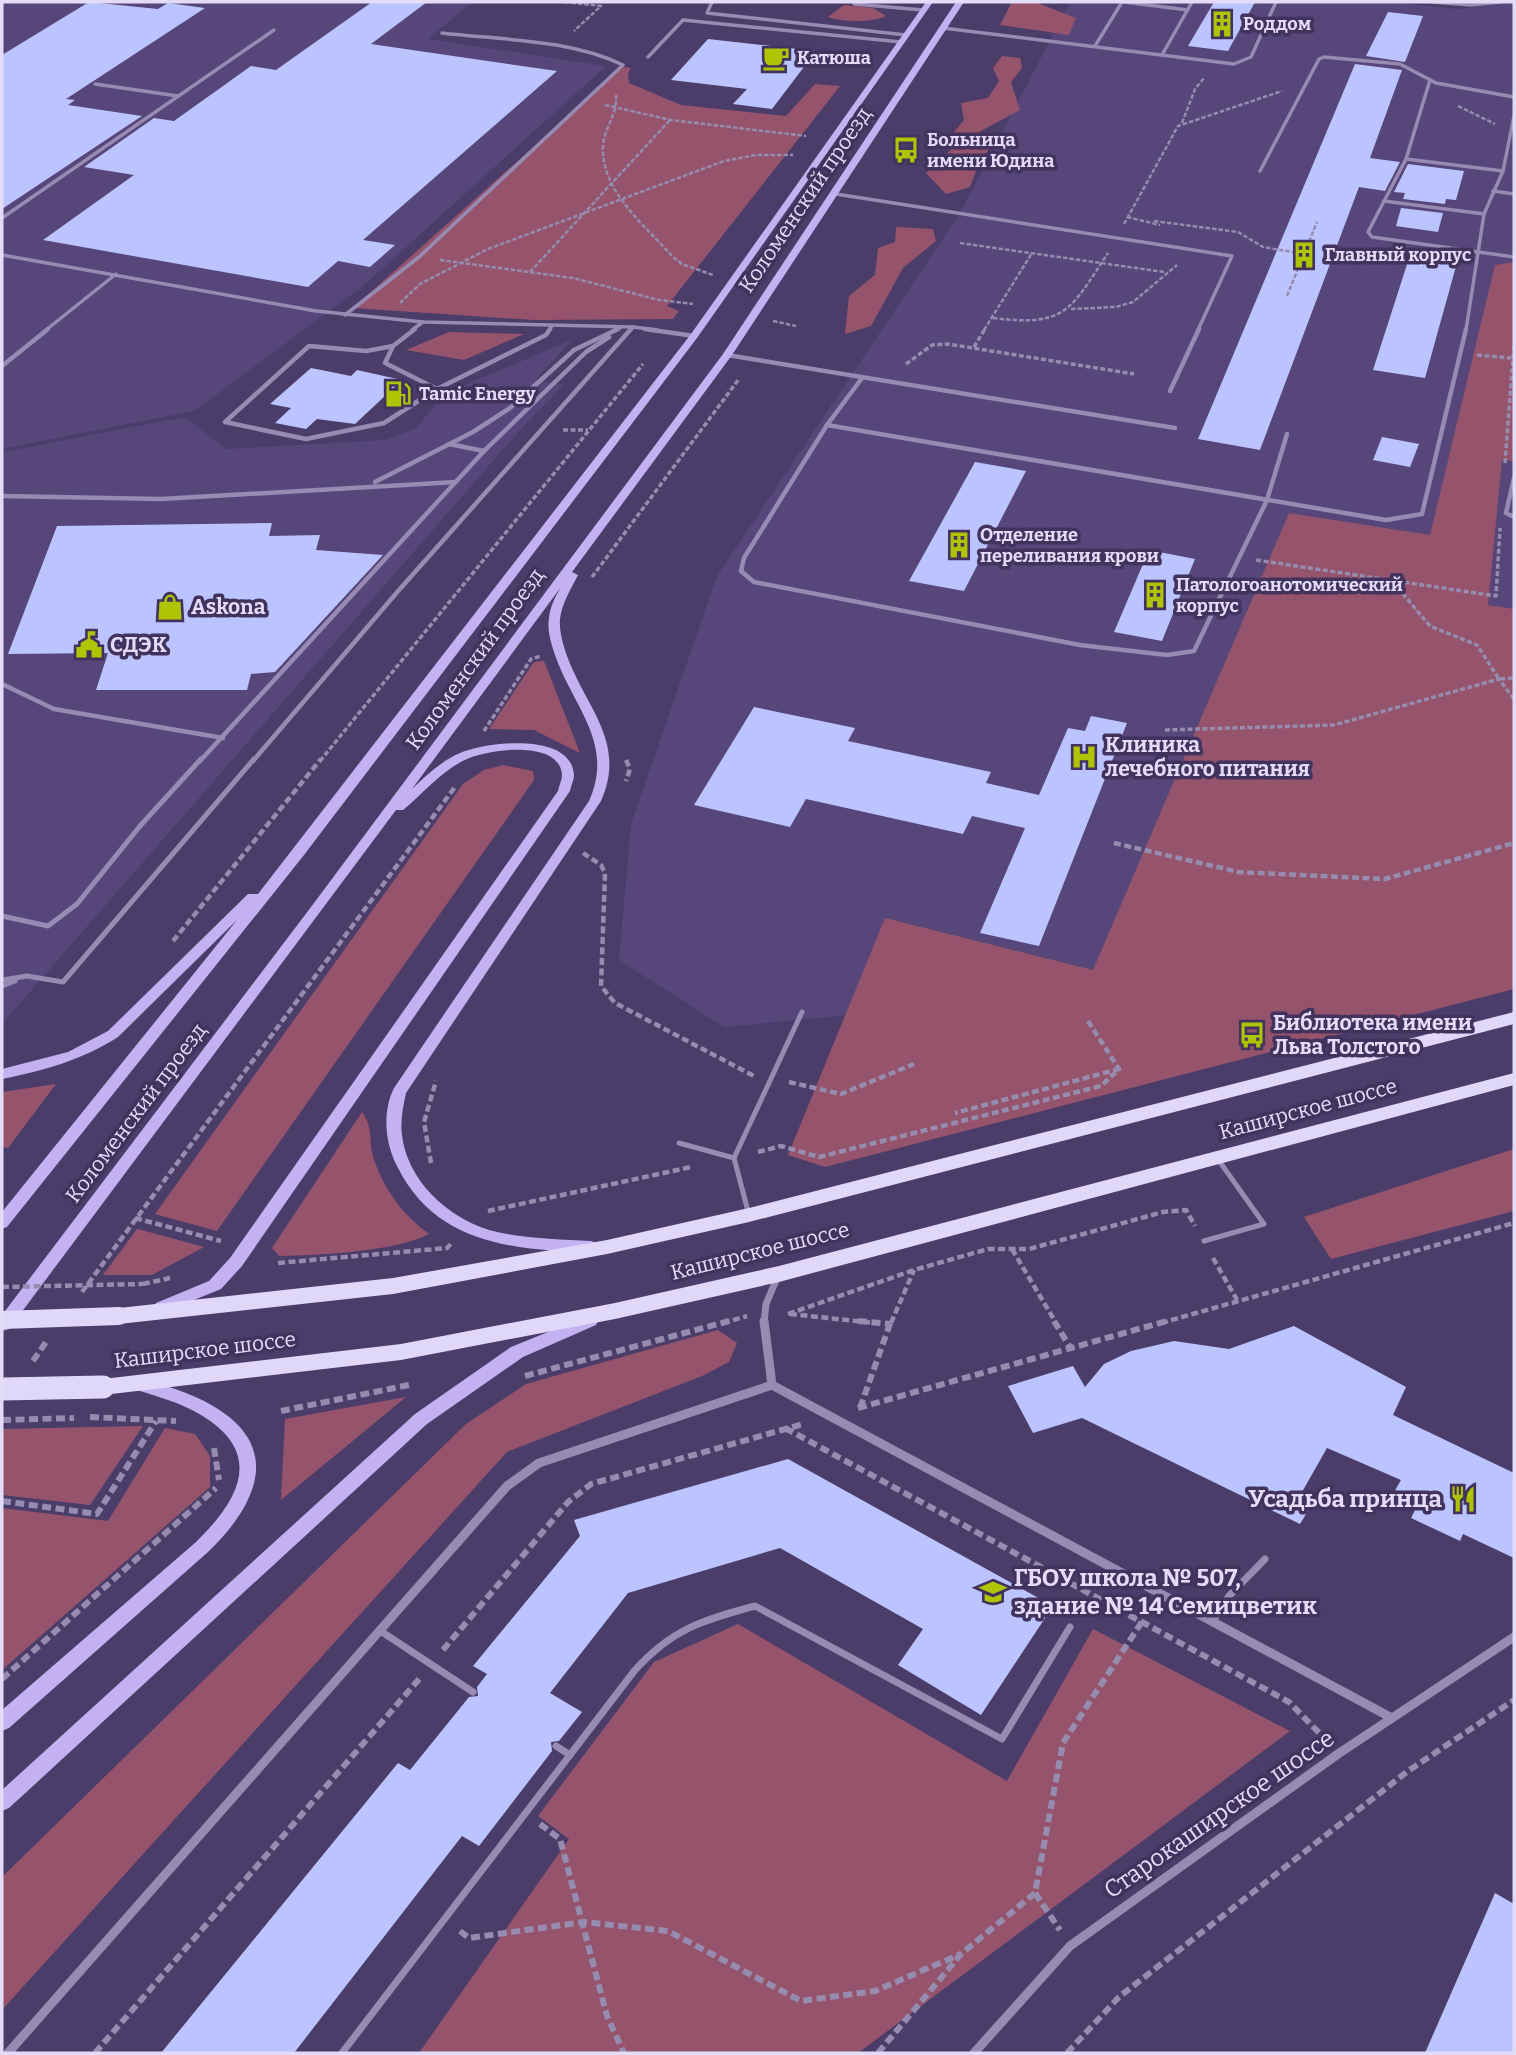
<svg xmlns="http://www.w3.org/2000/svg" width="1516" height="2055" font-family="Bitter,serif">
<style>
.built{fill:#564679}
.green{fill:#96546c}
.building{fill:#bbc4fe}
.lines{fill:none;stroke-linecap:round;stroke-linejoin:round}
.path-far3{stroke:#968cb0;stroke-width:2.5;stroke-dasharray:4.5 2;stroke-linecap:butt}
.path-far2{stroke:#968cb0;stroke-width:3.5;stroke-dasharray:5 2.5;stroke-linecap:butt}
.path-far1{stroke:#968cb0;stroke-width:4.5;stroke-dasharray:7 3.5;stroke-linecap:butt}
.path{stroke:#968cb0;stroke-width:6;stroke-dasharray:9 4.5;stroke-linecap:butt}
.lane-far3{stroke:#978bb4;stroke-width:3.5}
.lane-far2{stroke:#978bb4;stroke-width:4.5}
.lane-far1{stroke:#978bb4;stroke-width:5}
.lane{stroke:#978bb4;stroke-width:7}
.street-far1{stroke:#978bb4;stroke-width:7}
.street{stroke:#978bb4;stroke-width:9}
.secondary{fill:#c3b1f1;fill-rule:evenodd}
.primary{fill:#e0d8f9;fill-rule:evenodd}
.path-bridge{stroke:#968cb0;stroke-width:4.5;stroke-dasharray:7 3.5;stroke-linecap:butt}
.primary-bridge-far1{stroke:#e0d8f9;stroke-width:18}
.primary-bridge{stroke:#e0d8f9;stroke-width:23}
.labels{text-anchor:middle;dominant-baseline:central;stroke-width:7;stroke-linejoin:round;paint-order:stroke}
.far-poi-label{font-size:18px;font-weight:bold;fill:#e3dcf7;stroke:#41335e;text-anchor:start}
.street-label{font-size:21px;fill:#e3dcf7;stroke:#41335e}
.poi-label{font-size:21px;font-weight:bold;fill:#e3dcf7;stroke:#41335e;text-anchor:start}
.near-poi-label{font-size:24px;font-weight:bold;fill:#e3dcf7;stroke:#41335e;text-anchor:end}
.near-street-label{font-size:24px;fill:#e3dcf7;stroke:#41335e}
</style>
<rect width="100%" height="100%" fill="#4b3d6a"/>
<g class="built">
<polygon points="2,2 457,2 470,4 428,39 606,66 362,287 194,411 2,449"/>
<polygon points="1070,2 1393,2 1457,9 1514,2 1514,909 881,1012 724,1027 619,960 631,824 717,576 960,213"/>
<polygon points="572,340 535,380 564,385 521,429 2,1024 2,452 185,417 226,449 384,440 416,428 445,393"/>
</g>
<g class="green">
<polygon points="1012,2 1035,2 1076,18 1069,35 1000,25"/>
<path d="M844 5 873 8 886 16C873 23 842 22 828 17Z"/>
<polygon points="1002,56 1020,58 1022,68 1011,82 1020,110 979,132 993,144 979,163 970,187 946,194 926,173 955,146 951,136 964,120 961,103 988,98 999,81 993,68"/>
<polygon points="623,67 631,68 628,73 629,83 681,105 786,116 815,84 840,86 667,306 679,311 673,319 534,320 353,308"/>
<polygon points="896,227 933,229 936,241 903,268 871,326 845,334 849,296 875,275 878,248 895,242"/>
<polygon points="1514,262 1514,461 1502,460 1488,605 1514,609 1514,989 825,1167 788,1155 885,918 1093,970 1289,513 1430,535 1495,265"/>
<polygon points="449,332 524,334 464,360 406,350"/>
<polygon points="544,661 580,753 534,730 489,729 534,662"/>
<polygon points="503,765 533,771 534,780 217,1231 155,1214 463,784 484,770"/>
<polygon points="56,1084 8,1148 3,1147 2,1092"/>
<path d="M362 1112C374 1128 368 1142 374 1160 385 1191 403 1215 429 1234 393 1252 320 1255 279 1256L272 1248Z"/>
<polygon points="1514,1149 1514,1211 1331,1259 1304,1217"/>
<polygon points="137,1229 138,1229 204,1247 152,1275 103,1275"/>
<polygon points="718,1330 737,1343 729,1362 702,1376 507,1452 2,2010 2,1877 466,1424 526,1384"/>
<polygon points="406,1397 281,1500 285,1419"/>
<polygon points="143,1426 90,1505 2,1495 2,1429"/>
<polygon points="165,1428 195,1434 210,1456 210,1487 2,1670 2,1508 108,1521"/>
<polygon points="738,1624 1007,1781 1093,1629 1290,1731 858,2053 419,2053 569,1839 538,1816 654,1662"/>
</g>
<g class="building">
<polygon points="89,2 158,9 168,3 205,8 66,99 75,100 68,105 142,116 2,209 2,55"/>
<polygon points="372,2 427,2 371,44 557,71 363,240 395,245 370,267 338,261 308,287 43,240 134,175 84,167 154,118 174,121 251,66 276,70"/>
<polygon points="1214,2 1255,2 1228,51 1188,46"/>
<polygon points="1388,12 1423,16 1405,62 1366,56"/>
<polygon points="708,39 816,51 772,109 733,104 747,89 671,80"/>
<polygon points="1355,64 1402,70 1370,158 1400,162 1385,191 1359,187 1260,450 1198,439"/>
<polygon points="1408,164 1464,171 1456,200 1446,199 1445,204 1403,199 1405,193 1394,192"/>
<polygon points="1401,208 1443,213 1438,232 1396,226"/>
<polygon points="1411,252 1458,259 1425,378 1373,370"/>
<polygon points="311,368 351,376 357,370 402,380 355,424 317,419 306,429 275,423 291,408 270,404"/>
<polygon points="1382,437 1419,444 1410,467 1373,460"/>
<polygon points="975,462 1026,471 964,591 909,581"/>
<polygon points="272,523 269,536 320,535 316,550 383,555 275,672 251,674 247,690 96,690 108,653 8,654 57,526"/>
<polygon points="1149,550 1195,559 1162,641 1114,632"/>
<polygon points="754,707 855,728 848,741 991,772 986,783 1039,795 1068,728 1085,731 1091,716 1127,723 1039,946 980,933 1025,828 972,816 963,834 806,799 790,827 694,805"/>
<polygon points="1294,1326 1406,1387 1393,1415 1514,1473 1514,1558 1463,1534 1460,1541 1411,1518 1417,1506 1393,1494 1401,1480 1327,1448 1302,1492 1315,1499 1300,1524 1082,1418 1033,1433 1008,1386 1073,1366 1085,1387 1104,1364 1131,1351 1174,1341 1229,1349"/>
<polygon points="788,1459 1053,1606 981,1715 898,1665 923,1629 780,1548 628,1593 550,1693 582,1712 559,1741 551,1742 552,1751 479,1846 462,1836 294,2053 161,2053 398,1763 410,1770 469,1697 478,1696 477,1687 487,1674 473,1666 580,1536 574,1520"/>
<polygon points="1495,1893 1514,1904 1514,2053 1425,2053"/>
</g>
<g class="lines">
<g class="path-far3">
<polyline points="565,2 601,6 574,31"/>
<path d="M616 95C618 114 604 128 603 146 601 192 645 225 673 257L682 264 713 275"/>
<polyline points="605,105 671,120 806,136"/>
<polyline points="1458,106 1495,124"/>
<polyline points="1182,123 1195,89 1204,78"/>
<polyline points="1127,217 1160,225"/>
<polyline points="1154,221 1238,232 1263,247 1304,254"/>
<polyline points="1124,224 1178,126 1282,91"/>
<polyline points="960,243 1164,272"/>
<polyline points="440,260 573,278 659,300 693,304"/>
<polyline points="530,272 670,120"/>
<polyline points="1287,296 1317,222"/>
<polyline points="400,303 420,284 488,249 724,161 756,155 793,155"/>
<polyline points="1071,309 1116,307 1133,302 1177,265"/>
<path d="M993 318C1067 327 1070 310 1108 253"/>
<polyline points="773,321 796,326"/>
<polyline points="984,330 1032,253"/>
</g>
<g class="path-far2">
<polyline points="974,347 985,329"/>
<polyline points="1477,355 1511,358"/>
<polyline points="906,364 932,345 948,344 1134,374"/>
<polyline points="563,430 588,430"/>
<polyline points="1505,463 1514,344"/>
<polyline points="1256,560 1496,596 1500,528"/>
<polyline points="592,577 739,379"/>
<polyline points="1393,582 1430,626 1477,645 1499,679 1514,678"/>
<polyline points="1165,730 1334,725 1499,679 1514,699"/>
<polyline points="484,731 531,659 541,656"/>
<polyline points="320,761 643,364"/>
</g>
<g class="path-far1">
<polyline points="626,760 630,769 626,781"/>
<polyline points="1114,843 1239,872 1385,879 1514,843"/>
<polyline points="583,853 601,865 605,873 601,986 615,1003 754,1076"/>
<polyline points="173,941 321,759"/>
<polyline points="1088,1021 1119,1069"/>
<polyline points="789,1082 841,1094 914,1064"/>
<polyline points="758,1152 781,1146 819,1157 1101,1086 1119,1069 955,1113"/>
<polyline points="431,1163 424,1122 436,1081"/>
<polyline points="488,1211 691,1167"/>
<polyline points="135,1218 221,1241"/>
<polyline points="1012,1249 1056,1323"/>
<polyline points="1213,1258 1237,1300"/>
<polyline points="278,1263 447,1248 453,1242"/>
<polyline points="143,1284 170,1278"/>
<polyline points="82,1292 455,787"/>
<polyline points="788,1314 914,1270 988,1249 1029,1249 1163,1212 1186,1210 1195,1226"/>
<polyline points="790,1314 875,1323"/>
<polyline points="723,1323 747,1316"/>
<polyline points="891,1323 914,1270"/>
<polyline points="1161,1323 1514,1223"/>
</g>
<g class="path">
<polyline points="858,1321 890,1324"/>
<polyline points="1054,1321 1070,1347"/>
<polyline points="33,1361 46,1342"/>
<polyline points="525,1376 729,1321"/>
<polyline points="858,1408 1167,1321"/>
<polyline points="860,1408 891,1321"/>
<polyline points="281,1411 409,1385"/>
<polyline points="90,1417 176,1421"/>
<polyline points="2,1420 74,1418"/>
<polyline points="785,1428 1289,1702 1326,1740"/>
<polyline points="214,1448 219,1480"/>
<polyline points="2,1501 97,1514 156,1421"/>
<polyline points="443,1650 568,1502 591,1484 803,1424"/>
<polyline points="2,1679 216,1488"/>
<polyline points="540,1824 560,1839 607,2016 624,2053"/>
<polyline points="1035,1893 1060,1930"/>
<polyline points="460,1931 469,1938 584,1922 668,1931 801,2001 875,1991 961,1954"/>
<polyline points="95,2053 420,1678"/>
<polyline points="878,2053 961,1954 1035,1893 1063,1743 1143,1620"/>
<polyline points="1067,2053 1119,1997 1408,1771 1514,1700"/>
</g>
<g class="lane-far3">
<polyline points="712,2 707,13 906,35"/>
<polyline points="1124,2 1188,10"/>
<polyline points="1432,2 1471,5 1500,2"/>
<polyline points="854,4 923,10"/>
<polyline points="943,28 1234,64 1251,57 1276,2"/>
<polyline points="1095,46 1122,2"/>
<polyline points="1162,55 1192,2"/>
<polyline points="648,57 683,20 901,42"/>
<polyline points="1430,80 1406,159 1368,232 1372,237 1514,257"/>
<polyline points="95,84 178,96"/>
<polyline points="1406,159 1503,171"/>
<polyline points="1260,171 1319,59 1324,57 1400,64 1436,83 1514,97"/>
<polyline points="1493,191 1514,194"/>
<polyline points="836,194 1232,256 1198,330"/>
<polyline points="1384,201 1484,214"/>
<polyline points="2,218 274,30"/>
<polyline points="2,255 316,311 423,322 633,327 657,330"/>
<path d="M345 315 419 257 623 65C569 39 501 40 442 33"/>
<polyline points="46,330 116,274"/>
<polyline points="412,330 423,322"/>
<polyline points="549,330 552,326"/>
<polyline points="615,330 620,328"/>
<polyline points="630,330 633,327"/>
<polyline points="1466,330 1484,214 1503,171 1514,116"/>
</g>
<g class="lane-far2">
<polyline points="415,329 393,346 366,351 309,346 225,422 306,439 384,423 437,389 546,335 550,329"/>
<polyline points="645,329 694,336"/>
<polyline points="393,346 385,363 437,389"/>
<polyline points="727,355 1175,428"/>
<polyline points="2,366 48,329"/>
<polyline points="862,378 827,425 744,558 741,571 754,582 1080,645 1167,655 1194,651 1267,500 1287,434"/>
<polyline points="1170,391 1199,329"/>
<polyline points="827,425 1386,520 1422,514 1466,329"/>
<polyline points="484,451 586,352 609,337"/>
<polyline points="1514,478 1506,513 1514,517"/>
<polyline points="375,482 473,432 510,408 574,350 618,329"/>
<polyline points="2,496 161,499 456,482"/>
<polyline points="2,684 54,709 223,738"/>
<polyline points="200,761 484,451 449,444"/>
<polyline points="253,761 399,590 631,329"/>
</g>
<g class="lane-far1">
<polyline points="2,916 48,926 77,904 140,826 201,759"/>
<polyline points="2,980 27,976 63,982 254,759"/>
<polyline points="2,986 15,981"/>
<polyline points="679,1143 734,1158"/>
<polyline points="749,1215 734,1158 802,1012"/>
<polyline points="1204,1241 1264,1224 1217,1158"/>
</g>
<g class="lane">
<polyline points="1213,1621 1229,1596 1265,1559"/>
<polyline points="379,1630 473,1692"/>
<polyline points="556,1746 570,1755"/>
<path d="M342 2053 635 1670C672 1629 703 1620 755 1606L1002 1739 1070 1627"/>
</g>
<polyline class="street-far1" points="764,1323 766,1304 777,1278"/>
<g class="street">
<polyline points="764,1321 772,1385"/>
<polyline points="8,2053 507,1486 539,1463 772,1385 1392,1718"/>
<polyline points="974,2053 1070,1946 1338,1754 1514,1637"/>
</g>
<g class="secondary">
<path d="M926 2H933L697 338 304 855 7 1227 2 1229V1212L237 920 118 1037C82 1060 43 1071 2 1079V1069L68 1052 108 1031 248 894H258L691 334Z"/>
<path d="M956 2H964L732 355 572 572 578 575C571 589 562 603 560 619 559 631 563 645 567 656 586 708 627 742 601 801L406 1093C403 1107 400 1121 402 1135 407 1180 447 1217 489 1230 522 1239 557 1239 591 1241L596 1243 599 1247 596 1251 591 1253C513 1249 436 1245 397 1166 385 1143 382 1112 394 1088L589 801C615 743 573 707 555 655 551 643 547 630 549 618 550 607 555 597 561 587L412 789C426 776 441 761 460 753 486 742 571 731 574 775 574 780 571 786 570 791L242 1266 221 1289 162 1313 156 1311 154 1307 156 1303 209 1281 230 1258 558 791C559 786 562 780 562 775 560 739 488 749 467 759 442 770 424 793 403 810H396L9 1329 2 1331V1315L311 907 723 354Z"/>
<polygon points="590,1315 596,1317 598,1321 596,1325 523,1357 427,1424 9,1808 2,1811 2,1790 415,1414 511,1347"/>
<path d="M137 1376C162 1385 190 1392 213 1406 285 1448 255 1507 208 1552L9 1728 2 1731V1710L196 1542C238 1501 266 1454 201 1415 180 1402 155 1396 131 1388L129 1383 131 1378Z"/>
</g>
<g class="primary">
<polygon points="1514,1012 1514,1024 749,1222 607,1254 393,1294 119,1324 112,1322 109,1316 112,1310 119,1308 393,1278 607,1240 749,1208"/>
<polygon points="1514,1073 1514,1085 779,1282 615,1319 401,1360 103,1395 96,1393 93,1387 96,1381 103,1379 401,1344 615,1303 779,1266"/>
</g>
<polyline class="path-bridge" points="2,1287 143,1284"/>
<polyline class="primary-bridge-far1" points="2,1320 119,1316"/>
<polyline class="primary-bridge" points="2,1389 103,1387"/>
</g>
<defs>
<g id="building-bare" transform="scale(2.1)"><path d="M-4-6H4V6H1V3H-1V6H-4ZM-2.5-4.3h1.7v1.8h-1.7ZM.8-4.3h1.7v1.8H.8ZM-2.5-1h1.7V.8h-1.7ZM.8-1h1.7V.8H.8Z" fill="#afc504" stroke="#41335e" stroke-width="2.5" paint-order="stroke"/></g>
<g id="cafe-bare" transform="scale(2.1)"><path d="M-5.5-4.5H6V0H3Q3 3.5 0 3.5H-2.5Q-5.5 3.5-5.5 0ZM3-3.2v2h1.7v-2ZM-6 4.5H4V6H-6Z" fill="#afc504" stroke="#41335e" stroke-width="2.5" paint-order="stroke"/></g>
<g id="bus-bare" transform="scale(2.1)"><path d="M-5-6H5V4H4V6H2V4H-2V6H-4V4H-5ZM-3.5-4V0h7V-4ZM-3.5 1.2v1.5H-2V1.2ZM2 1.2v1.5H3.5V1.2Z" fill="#afc504" stroke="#41335e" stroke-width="2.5" paint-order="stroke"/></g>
<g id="fuel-bare" transform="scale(2.1)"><path d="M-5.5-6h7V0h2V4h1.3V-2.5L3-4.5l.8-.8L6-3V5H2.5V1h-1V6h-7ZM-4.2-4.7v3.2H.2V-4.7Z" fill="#afc504" stroke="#41335e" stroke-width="2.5" paint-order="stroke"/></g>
<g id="shop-bare" transform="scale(2.1)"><path d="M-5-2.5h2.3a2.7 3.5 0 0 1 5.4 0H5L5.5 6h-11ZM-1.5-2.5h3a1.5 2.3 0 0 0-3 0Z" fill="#afc504" stroke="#41335e" stroke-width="2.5" paint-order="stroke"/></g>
<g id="civic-bare" transform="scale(2.1)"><path d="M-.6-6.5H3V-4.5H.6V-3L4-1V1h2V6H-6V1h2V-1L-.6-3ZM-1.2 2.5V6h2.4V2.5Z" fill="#afc504" stroke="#41335e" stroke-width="2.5" paint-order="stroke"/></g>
<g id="hospital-bare" transform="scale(2.1)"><path d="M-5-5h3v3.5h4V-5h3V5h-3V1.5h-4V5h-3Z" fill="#afc504" stroke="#41335e" stroke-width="2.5" paint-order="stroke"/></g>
<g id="restaurant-bare" transform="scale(2.1)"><path d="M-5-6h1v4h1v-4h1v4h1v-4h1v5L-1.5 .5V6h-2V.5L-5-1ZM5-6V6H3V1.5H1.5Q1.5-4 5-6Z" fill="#afc504" stroke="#41335e" stroke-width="2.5" paint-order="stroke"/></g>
<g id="school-bare" transform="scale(2.1)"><path d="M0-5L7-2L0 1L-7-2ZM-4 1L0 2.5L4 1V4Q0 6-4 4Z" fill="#afc504" stroke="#41335e" stroke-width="2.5" paint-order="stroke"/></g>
</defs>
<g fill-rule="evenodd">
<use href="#building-bare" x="1222" y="24"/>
<use href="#cafe-bare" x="776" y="58"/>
<use href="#bus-bare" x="906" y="150"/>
<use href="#building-bare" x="1304" y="255"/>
<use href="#fuel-bare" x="398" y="394"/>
<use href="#building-bare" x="959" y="545"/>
<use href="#building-bare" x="1155" y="595"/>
<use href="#shop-bare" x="170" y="607"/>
<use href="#civic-bare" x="89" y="645"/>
<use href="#hospital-bare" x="1084" y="757"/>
<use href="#bus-bare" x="1252" y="1035"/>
<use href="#restaurant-bare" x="1463" y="1499"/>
<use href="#school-bare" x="993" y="1592"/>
</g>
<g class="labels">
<g class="far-poi-label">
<text x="1243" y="24">Роддом</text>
<text x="797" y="58">Катюша</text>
<text x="927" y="140">Больница<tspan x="927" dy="21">имени Юдина</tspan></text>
<text x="1325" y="255">Главный корпус</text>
<text x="419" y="394">Tamic Energy</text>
<text x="980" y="535">Отделение<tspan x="980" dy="21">переливания крови</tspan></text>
<text x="1176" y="585">Патологоанотомический<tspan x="1176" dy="21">корпус</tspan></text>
</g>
<g class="street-label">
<text transform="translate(805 200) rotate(-56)">Коломенский проезд</text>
<text transform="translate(475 659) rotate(-54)">Коломенский проезд</text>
<text transform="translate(1308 1109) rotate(-15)">Каширское шоссе</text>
<text transform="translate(136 1113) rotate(-53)">Коломенский проезд</text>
<text transform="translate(760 1251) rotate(-14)">Каширское шоссе</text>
<text transform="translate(205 1350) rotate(-7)">Каширское шоссе</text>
</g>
<g class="poi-label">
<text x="191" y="607">Askona</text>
<text x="110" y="645">СДЭК</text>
<text x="1105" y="745">Клиника<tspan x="1105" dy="24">лечебного питания</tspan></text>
<text x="1273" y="1023">Библиотека имени<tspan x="1273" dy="24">Льва Толстого</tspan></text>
</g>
<g class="near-poi-label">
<text x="1442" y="1499">Усадьба принца</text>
<text x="1014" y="1578" text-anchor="start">ГБОУ школа № 507,<tspan x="1014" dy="28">здание № 14 Семицветик</tspan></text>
</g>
<g class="near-street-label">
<text transform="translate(1219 1814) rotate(-35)">Старокаширское шоссе</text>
</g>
</g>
<rect width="1516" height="2055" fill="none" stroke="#e3dcf7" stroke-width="7"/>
</svg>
